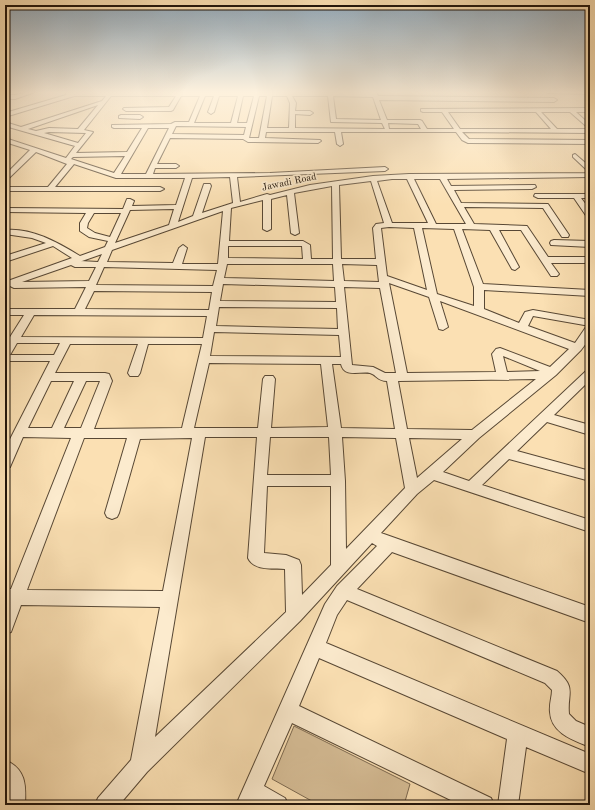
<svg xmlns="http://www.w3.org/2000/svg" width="595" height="810" font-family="'Old Standard TT',serif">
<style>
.green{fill:#d6bd96;stroke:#7c6950}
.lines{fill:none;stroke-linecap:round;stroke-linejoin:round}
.minor-casing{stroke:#584835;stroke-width:2}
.minor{fill:#fcebce;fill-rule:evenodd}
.labels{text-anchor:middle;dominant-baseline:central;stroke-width:3.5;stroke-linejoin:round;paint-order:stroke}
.far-street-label{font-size:10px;fill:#21150b;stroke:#fcebce}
</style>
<rect width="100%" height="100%" fill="#fbe0b3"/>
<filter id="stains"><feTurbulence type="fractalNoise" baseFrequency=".005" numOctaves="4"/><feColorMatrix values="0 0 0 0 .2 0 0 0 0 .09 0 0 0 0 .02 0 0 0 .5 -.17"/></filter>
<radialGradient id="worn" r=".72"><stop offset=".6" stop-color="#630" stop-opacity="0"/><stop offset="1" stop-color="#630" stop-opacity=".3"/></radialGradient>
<polygon class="green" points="294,726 410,784 404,805 319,805 272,779"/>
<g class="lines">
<g class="minor-casing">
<g id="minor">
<polygon points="29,92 35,92 15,99 5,99 5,95 15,95"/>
<path d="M77 92 255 93 256 92H260V93H372V92H376L378 96 554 98 557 100 554 102 379 100 387 120H420L422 121 427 129H454L442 112H423L421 111V109L590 108V112H576L588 123 589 124 586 126 570 112H541L557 129H590V133L462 132 469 139 590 140V144L468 143 462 140 456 132H341L343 144 340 146 337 144 335 132H266L265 138 320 140 321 141 318 143 248 142 243 139 170 138 157 164H176L179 166 176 168H155L153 174 270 173 385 167 388 169 385 171 237 177 240 202 267 194 270 195 310 185 373 176 409 174 590 173 573 157V155L575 154 590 167V177L447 179 451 186 535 185 536 187 532 189 454 190 461 203 548 204 569 235 568 237H562L543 208 464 207 474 224 527 226 548 257H590V263H551L559 274 557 276H551L521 230H499L519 267 515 270 512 269 490 230 462 229 483 284 590 290V296L484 290V309L519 323 525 312 533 310 590 320V338L581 350 556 375 479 438 443 472 469 481 586 371 590 370V380L554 415 590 425V435L547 422 517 451 590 471V481L509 459 482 485 590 520V532L434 480 417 494 381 533 590 607V623L392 552 357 589 557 671C577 688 567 693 569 714L576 721 590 727V747C573 740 551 733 550 712 549 704 552 697 552 690L545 683 347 600 337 615 326 643 590 754V774L526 747 518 805H498L507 739 319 658 299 706 491 798 494 805H461L292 723 264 786 285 798 288 805H236L325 604 337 586 377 546 372 543 300 621 147 772 119 805H95L98 798 131 760 160 607 21 605 11 632 5 634V589H11L71 438 23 437 10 467 5 468V449L50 361H5V345L24 315H5V309H75L86 287 14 288 10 286 5 288V282L72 258 53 246 5 262V256L46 243 32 238 5 234V230C31 227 59 243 80 256L105 247 108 241 89 237 80 231V223L86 213 5 212V208L123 209 127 199H130L134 201 132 206 176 205 185 178H116L74 164 55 187H160L164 189 160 191H5V187H48L67 164 36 152 7 180 5 181V175L30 150 5 142V138L66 158 75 146 5 126V122L21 127 102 101 106 96H74L5 117V113L66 95V93ZM111 96H176L169 107 124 108 123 109 126 111H171L173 110 181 96H200L189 122H175L171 124 112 125V127L114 128H142L127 152 76 153 93 132 84 130ZM205 96H214L208 112 211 114 214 112 219 96H238L231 123H194ZM243 96H254L247 123H237ZM259 96H267L259 138H249ZM272 96H287L290 103 289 128H267ZM292 96H328L331 122 382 123 385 129 295 128V114L310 115 313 113 310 111H295L296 103ZM333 96 373 97 381 120 336 119ZM98 105 78 129 49 128 36 131 28 129ZM448 112H536L551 129H460ZM388 123 418 124 421 129H389ZM176 126 246 127 244 135 172 134ZM148 128H169L146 174H121ZM49 132 86 133 78 143 44 133ZM125 156 114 173 71 159 73 157ZM230 177 233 203 202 213 211 186 210 184H204L193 216 178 222 192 178ZM392 179H407L428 223H392L377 181ZM414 179H440L466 224H436ZM371 181 384 223 376 224 373 228 376 259H341L339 185ZM332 186 333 259H311L310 245 303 241H229L231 208 263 200V229L267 231 271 229V199L287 195 291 233 295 235 299 233 294 193ZM174 209 169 225 115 243 130 210ZM223 211 218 264H182L187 248 183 245 179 248 173 263 107 262 112 250ZM94 213H121L110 237 95 233 87 228 88 223ZM389 227 414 228 427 290 387 276 381 228ZM422 228 454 229 474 287V306L437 294ZM228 246H302L303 259 228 258ZM102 254 98 262 80 261H82ZM227 264H333L334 281 224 278ZM342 264 377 265 379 282 344 281ZM71 265 75 267H96L89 281 22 282ZM104 267 217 270 213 286 96 285ZM389 283 429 297 439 329 443 330 448 327 440 301 569 349 550 367 500 348 496 349 492 354 496 372 407 373ZM223 284 335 287 336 302 220 301ZM344 287 380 288 396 373H385L373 367 352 365ZM94 291 212 292 209 310 85 309ZM219 307 337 308 338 329 216 326ZM34 315 207 316 203 338 21 337ZM533 316 590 326 586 327 575 343 528 326ZM214 332 339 335 341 357 210 356ZM17 343H60L54 355H10ZM70 344H138L128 373 130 376H138L140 373 148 344H202L182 428 94 429 112 381 109 374 105 373H55ZM503 356 540 371 507 372ZM209 363 321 364 328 427 271 428 275 379 273 376H265L263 379 258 428H194ZM332 364H341C344 378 360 371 370 373 377 375 377 381 387 381L395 429 341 428ZM536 379 472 430 407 429 398 381ZM51 381H74L52 428H28ZM86 381H100L81 428H64ZM205 437H257L248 558C254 571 273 568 285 569L286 612 155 737ZM270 437H329L331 475H267ZM342 437 396 438 405 488 346 549 345 481ZM84 438H127L105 513 107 517 112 519 117 517 119 513 140 439 192 438 163 591 27 590ZM409 438 462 439 417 478ZM267 486H331V565L302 595 301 565 299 560 286 555 264 553Z"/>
<polygon points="546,92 590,92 590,94 548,93"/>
<polygon points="121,115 140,115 143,117 140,119 119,118 119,116"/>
<polygon points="535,194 590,194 590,198 581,198 590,210 590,217 587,217 574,198 538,198 534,196"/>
<polygon points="554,240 590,241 590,247 551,245 550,243 551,241"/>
<path d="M5 760C26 769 26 785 25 805H5Z"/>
</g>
</g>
<use href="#minor" class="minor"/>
</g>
<linearGradient id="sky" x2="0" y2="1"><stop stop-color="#92aabc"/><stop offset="0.45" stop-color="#fdf1dd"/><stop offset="1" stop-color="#fdf1dd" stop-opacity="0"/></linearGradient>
<rect width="595" height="205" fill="url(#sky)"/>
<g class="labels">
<g class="far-street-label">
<text transform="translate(289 182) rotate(-12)">Jawadi Road</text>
</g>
</g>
<rect width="595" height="810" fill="none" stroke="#fbe0b3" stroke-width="20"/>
<rect x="6" y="6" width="583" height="798" fill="none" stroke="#21150b" stroke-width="2"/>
<rect x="10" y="10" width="575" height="790" fill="none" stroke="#21150b"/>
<rect width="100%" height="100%" filter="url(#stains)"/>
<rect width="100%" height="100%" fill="url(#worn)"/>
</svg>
